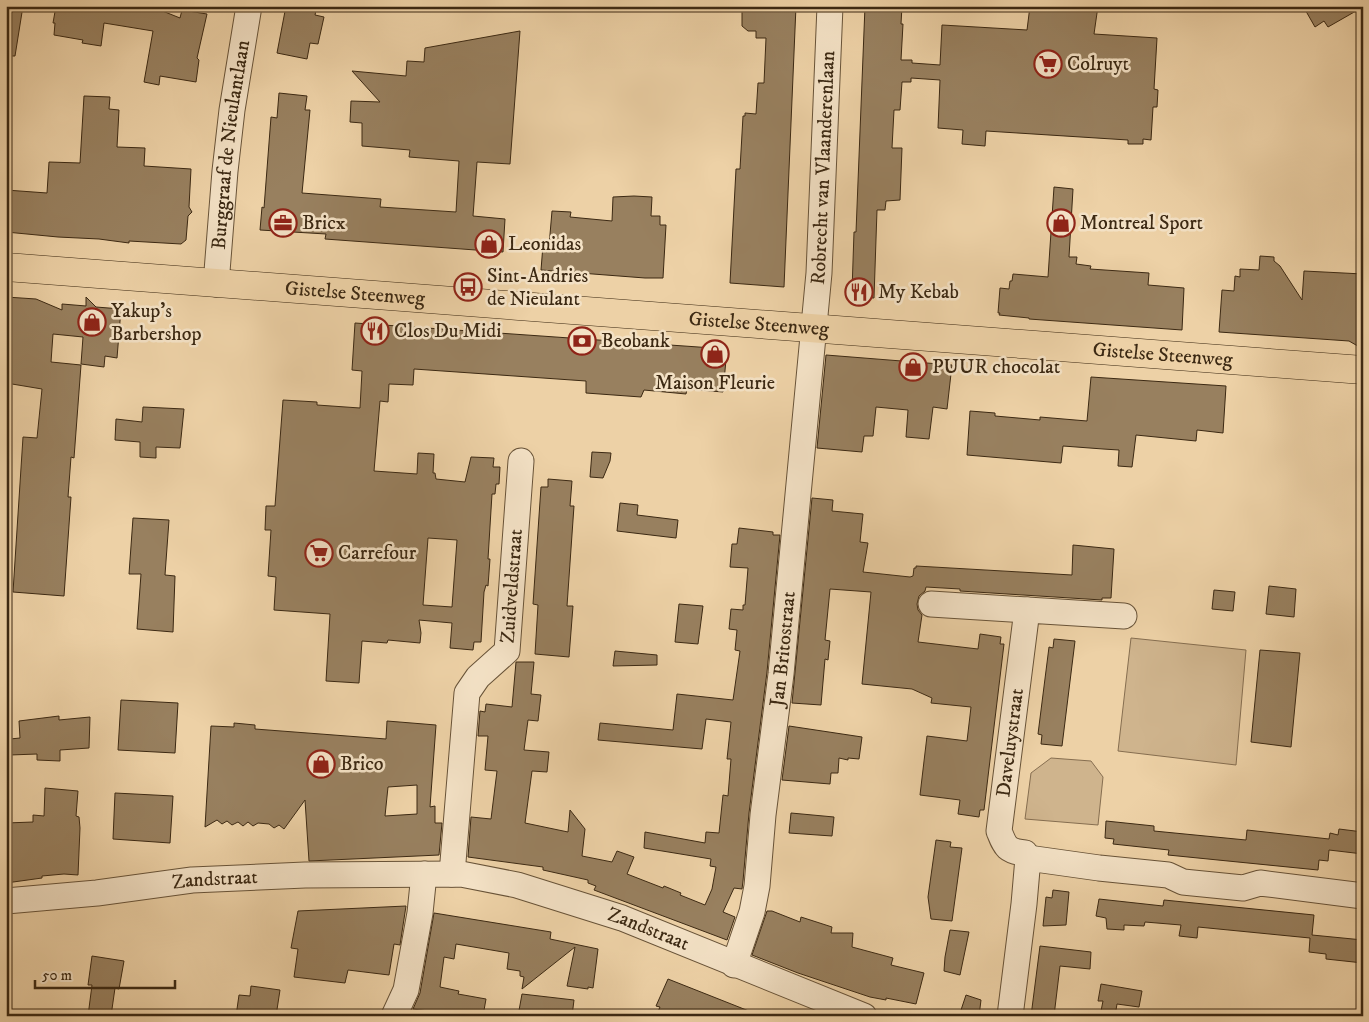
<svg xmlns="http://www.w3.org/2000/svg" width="1369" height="1022" font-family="'IM FELL DW Pica',serif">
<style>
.green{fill:#cfb48d;stroke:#866e50}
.building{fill:#98805f;stroke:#3c2913;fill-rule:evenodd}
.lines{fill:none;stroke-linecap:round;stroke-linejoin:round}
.minor-casing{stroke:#685338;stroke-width:27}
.major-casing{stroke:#3c2913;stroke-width:29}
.minor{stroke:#f3e1c5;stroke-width:25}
.major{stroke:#edd1a6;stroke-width:28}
.labels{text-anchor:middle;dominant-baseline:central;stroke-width:5;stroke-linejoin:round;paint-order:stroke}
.poi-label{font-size:20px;fill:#3c2913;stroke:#f3e1c5;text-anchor:start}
.street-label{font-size:20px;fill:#3c2913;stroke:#f3e1c5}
</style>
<rect width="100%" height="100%" fill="#edd1a6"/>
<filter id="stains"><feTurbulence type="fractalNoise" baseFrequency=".004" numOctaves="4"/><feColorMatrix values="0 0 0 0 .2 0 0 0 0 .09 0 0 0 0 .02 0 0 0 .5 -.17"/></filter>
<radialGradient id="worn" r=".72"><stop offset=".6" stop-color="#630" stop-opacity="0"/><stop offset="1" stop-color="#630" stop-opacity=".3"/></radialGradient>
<g class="green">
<polygon points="1131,638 1246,650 1236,765 1118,751"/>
<polygon points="1051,758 1091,761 1103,777 1098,825 1025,819 1031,773"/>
</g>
<g class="building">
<polygon points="6,6 23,6 15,56 6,56"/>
<polygon points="56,6 146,6 155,10 155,8 180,18 182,10 207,14 197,58 199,60 196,82 160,76 159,85 144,82 153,31 104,23 101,46 82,43 83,40 54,35 55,23 53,23"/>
<polygon points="286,6 317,6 315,15 324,17 318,44 310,43 307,59 277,53"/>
<polygon points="748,6 796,6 784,287 730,283 736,169 740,169 743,116 745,116 745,113 756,114 758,83 764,83 766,38 756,38 756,31 748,31 742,26 742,8 748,8"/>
<polygon points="865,6 902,6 901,24 903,24 901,60 912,60 912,63 940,65 942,25 1027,30 1030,6 1098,6 1094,34 1157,38 1154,89 1158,90 1157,107 1153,107 1151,140 1143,139 1143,144 1128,144 1128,140 986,131 985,146 962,144 963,130 938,128 940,80 911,78 911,82 902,82 900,110 894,110 892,148 902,148 900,200 886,201 885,210 877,210 874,298 859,297 858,294 852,291 854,232 856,232"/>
<polygon points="1303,6 1363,6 1363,7 1328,27 1324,21 1315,27"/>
<polygon points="520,31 510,164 477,162 473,216 505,219 503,252 325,239 326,234 260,230 262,207 264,208 271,117 277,118 279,93 307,96 305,110 310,110 302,193 381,199 380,207 456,212 459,161 409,157 410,150 362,146 362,123 350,122 351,101 380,102 352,71 406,76 407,61 424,62 425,48"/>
<polygon points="84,96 110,97 109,109 119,110 117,147 145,148 144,166 191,169 189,207 192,212 188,216 186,240 181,244 129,241 129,243 99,239 58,237 6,232 6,190 47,193 49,162 80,163"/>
<polygon points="1054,187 1073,189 1069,257 1077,257 1076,264 1091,266 1090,269 1149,273 1148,285 1184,288 1182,330 1029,319 1029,318 999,315 1000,313 998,313 1000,288 1009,289 1010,281 1012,281 1013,274 1048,277"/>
<polygon points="634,196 652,197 651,216 660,216 660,225 666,225 663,278 645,278 541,270 543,245 549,246 552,211 571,212 570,217 612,221 613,197"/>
<polygon points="1260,256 1274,257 1274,261 1280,266 1302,300 1304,271 1363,274 1363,349 1349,341 1219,332 1222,290 1234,291 1235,276 1240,277 1240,269 1259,270"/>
<polygon points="6,297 36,299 62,310 62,304 86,306 86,297 96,307 121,309 117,358 105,356 104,367 81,364 83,337 53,334 51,362 81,365 74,458 71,457 68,497 71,497 64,596 13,592 23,437 37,438 42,389 6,383 9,348 6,348"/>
<path d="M355 323 727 349 723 392 687 389 686 394 644 390 641 397 586 393V381L414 369 413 385 389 384 388 402 380 401 374 471 417 474 418 453 434 454 433 473H435L436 479 465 482 471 457 494 458 493 467H500L499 484H496L495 494H492L488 559H490L488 586 486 585 484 592 481 642H474L473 650 450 648 452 623 419 620 421 633 420 643 388 640 387 643 362 641 359 683 326 681 330 614 274 610 276 577 268 576 271 530H265L266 506H275L283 400 317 402V405L360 408 362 371 352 370ZM428 538 457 540 452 607 423 605Z"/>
<polygon points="826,355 952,365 947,409 933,407 929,439 906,437 908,410 876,407 873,436 864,436 862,452 817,448"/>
<polygon points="1091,377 1226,386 1223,433 1197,430 1196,441 1136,435 1132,467 1118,466 1119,450 1103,449 1063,446 1061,463 967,455 970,411 995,413 995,416 1040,420 1040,417 1087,421"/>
<polygon points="143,407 184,409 180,448 156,447 156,458 140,457 140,442 115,440 116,419 142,422"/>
<polygon points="592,452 611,453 610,461 603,478 590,477"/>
<polygon points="548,479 572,481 570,506 574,506 567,606 573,606 569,657 535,654 538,605 533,604 541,487 548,487"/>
<polygon points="812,498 833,500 832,511 863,514 860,542 868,543 863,572 910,577 913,576 914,568 916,568 916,566 1072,575 1073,545 1114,549 1111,598 1102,598 1102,600 960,591 960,589 926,587 925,591 919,596 917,604 918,610 922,615 918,642 978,649 980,634 1001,637 1000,644 1004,644 984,810 980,810 979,817 958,814 960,800 920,795 927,736 967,741 971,707 931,703 932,698 912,689 862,684 871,592 830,589 825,640 830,641 828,660 825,659 821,705 792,703"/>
<polygon points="620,503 638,505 637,515 678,520 676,538 617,531"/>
<polygon points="133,518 169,520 165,575 175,576 173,632 137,629 141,574 129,574"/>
<polygon points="739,528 773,532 773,535 780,535 767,672 749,813 743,881 742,889 734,888 723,912 735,917 727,940 594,890 596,886 588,883 588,880 543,870 543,867 468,857 471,817 491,819 497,771 485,770 488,736 478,736 480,711 485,712 486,704 512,707 516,662 534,662 531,694 541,695 538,721 528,720 524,750 549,752 547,772 532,771 525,823 568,832 570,810 585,829 582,856 612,862 617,851 634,857 627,874 663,888 664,886 681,893 680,895 705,905 712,889 716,867 710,866 711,859 644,848 645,832 705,843 706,832 719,833 723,795 728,796 731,759 727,759 731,722 706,719 702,749 598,740 600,723 673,730 677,694 733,700 740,651 735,650 737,630 729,629 731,609 743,610 743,605 745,605 748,568 730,567 732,544 737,544"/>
<polygon points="1269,586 1296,589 1294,617 1266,614"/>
<polygon points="1214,590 1235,592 1233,611 1212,609"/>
<polygon points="679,604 703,606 698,644 675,642"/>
<polygon points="1054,639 1075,641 1062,746 1041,744 1042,735 1038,734 1049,647 1053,648"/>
<polygon points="1260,650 1300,653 1291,747 1251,742"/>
<polygon points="615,651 657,655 657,665 613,666"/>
<polygon points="121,700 178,703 175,753 118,750"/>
<polygon points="59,716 59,720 90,717 89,748 60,750 60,761 37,760 37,754 10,755 10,739 20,738 19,721"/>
<path d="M387 721 436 725 430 807 435 806V823H442L439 855 309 861 305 800 284 829 279 825 274 828 269 824 258 823 253 826 248 822 243 826 238 822 232 825 227 821 222 824 217 820 205 827 211 726 234 727V723L255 725V729L386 739ZM417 785V814L385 816 388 787Z"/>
<polygon points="789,726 862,737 859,759 848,758 848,760 839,758 838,773 831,773 830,784 782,780"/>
<polygon points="45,788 78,791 76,816 79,817 80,828 78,875 64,874 42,876 42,878 6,883 6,823 33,822 33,815 44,816"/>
<polygon points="115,793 173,796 170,843 113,839"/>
<polygon points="791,813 834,817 832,836 789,833"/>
<polygon points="1106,821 1154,826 1154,831 1246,840 1247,830 1329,839 1330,833 1338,835 1339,829 1363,832 1363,854 1329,850 1328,861 1319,860 1318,870 1168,855 1169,850 1113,844 1114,839 1105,838"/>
<polygon points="936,840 951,842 950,847 962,848 952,921 931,919 928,897"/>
<polygon points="1053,890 1069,892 1066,925 1043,926 1046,897 1052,898"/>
<polygon points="1099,899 1163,906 1164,900 1314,915 1312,935 1363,940 1363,963 1326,959 1326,954 1309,952 1310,938 1198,927 1197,938 1179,936 1181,925 1145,922 1144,926 1124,925 1124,930 1107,929 1106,918 1096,916"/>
<polygon points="406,906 400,945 394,944 389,975 348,970 345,983 294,977 298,949 291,948 298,911"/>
<polygon points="767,911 772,911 800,922 801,917 832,927 831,933 853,933 852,947 893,958 891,965 924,973 916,1004 886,998 886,1000 870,997 798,973 752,955"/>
<polygon points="434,913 551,932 550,939 598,949 593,988 588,987 588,989 567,986 575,947 522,989 524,977 520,976 520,971 507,969 509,953 456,944 454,959 444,957 440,987 459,991 458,994 486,999 483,1016 435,1016 436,1012 413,1009 420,993"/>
<polygon points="950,930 969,932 960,975 944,971 945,957"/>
<polygon points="1040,946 1091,952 1090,969 1060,966 1054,1016 1031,1016"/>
<polygon points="92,956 124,961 119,989 115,988 111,1016 88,1016 92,985 88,985"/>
<polygon points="668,979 759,1015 758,1016 656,1016 660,1007 656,1006"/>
<polygon points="1101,984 1142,991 1139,1007 1117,1004 1115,1016 1100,1016 1103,1001 1098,1001"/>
<polygon points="251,986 280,990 276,1016 236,1016 239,995 250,996"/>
<polygon points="522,994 574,1000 572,1016 550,1014 549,1016 518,1016"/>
<polygon points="966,995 981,1000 979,1016 959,1016"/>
</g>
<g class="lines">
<g class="minor-casing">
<g id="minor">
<path id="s1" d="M216 284 225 171 232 110 249 6"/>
<polyline points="931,604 1027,610"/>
<path id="s2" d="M1028 858 1025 853C1006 851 1005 846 999 831L1027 610 1124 616"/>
<path id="s3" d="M452 874 467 693 478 677 507 651 521 461"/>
<path id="s4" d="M6 901 97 893 192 880 305 875 461 874 517 885 622 918 864 1016"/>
<path id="s5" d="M734 965 752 912 757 886 763 815 781 674 819 273 830 6"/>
<polyline points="394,1016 406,990 420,913 424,874"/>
<polyline points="1010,1016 1024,904 1028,858 1099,868 1168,875 1183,882 1243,888 1260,883 1363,896"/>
</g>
</g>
<g class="major-casing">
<g id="major">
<path id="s6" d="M6 267 1363 370"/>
</g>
</g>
<use href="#minor" class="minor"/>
<use href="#major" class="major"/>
</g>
<defs>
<g id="supermarket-ring" transform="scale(1.4375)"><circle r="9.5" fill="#f3e1c5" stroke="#8f2418" stroke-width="1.5"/><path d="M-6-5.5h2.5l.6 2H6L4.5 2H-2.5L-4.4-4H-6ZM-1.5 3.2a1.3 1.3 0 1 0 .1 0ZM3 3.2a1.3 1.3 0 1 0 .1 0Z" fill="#8f2418"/></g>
<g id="office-ring" transform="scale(1.4375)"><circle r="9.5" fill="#f3e1c5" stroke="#8f2418" stroke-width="1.5"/><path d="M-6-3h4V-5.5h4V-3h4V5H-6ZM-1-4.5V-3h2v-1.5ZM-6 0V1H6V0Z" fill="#8f2418"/></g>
<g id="shop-ring" transform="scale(1.4375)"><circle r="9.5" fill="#f3e1c5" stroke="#8f2418" stroke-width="1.5"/><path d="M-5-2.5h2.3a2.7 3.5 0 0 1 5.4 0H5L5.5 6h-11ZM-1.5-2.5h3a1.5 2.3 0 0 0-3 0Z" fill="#8f2418"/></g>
<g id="bus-ring" transform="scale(1.4375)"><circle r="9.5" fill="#f3e1c5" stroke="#8f2418" stroke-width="1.5"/><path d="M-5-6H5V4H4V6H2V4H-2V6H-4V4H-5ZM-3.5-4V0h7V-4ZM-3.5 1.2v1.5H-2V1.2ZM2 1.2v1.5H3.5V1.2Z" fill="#8f2418"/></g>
<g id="restaurant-ring" transform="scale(1.4375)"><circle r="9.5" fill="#f3e1c5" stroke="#8f2418" stroke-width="1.5"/><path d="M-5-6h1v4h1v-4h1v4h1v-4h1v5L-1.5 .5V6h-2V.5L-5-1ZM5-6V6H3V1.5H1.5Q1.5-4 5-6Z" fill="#8f2418"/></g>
<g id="bank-ring" transform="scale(1.4375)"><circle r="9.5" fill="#f3e1c5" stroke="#8f2418" stroke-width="1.5"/><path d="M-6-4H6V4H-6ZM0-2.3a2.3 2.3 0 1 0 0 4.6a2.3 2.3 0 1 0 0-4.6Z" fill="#8f2418"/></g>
</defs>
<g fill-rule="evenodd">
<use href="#supermarket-ring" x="1048" y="64"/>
<use href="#office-ring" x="283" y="223"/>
<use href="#shop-ring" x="1061" y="223"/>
<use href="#shop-ring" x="489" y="244"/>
<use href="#bus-ring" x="468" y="287"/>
<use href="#restaurant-ring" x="859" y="292"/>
<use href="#shop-ring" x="92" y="322"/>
<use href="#restaurant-ring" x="375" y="331"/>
<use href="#bank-ring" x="582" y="341"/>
<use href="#shop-ring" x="715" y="354"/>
<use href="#shop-ring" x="913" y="367"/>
<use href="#supermarket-ring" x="319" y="553"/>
<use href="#shop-ring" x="321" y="764"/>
</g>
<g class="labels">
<g class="poi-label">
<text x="1067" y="64">Colruyt</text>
<text x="302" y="223">Bricx</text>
<text x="1080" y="223">Montreal Sport</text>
<text x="508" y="244">Leonidas</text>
<text x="487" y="276">Sint-Andries<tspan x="487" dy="23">de Nieulant</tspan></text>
<text x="878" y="292">My Kebab</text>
<text x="111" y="311">Yakup's<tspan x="111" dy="23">Barbershop</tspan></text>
<text x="394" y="331">Clos Du Midi</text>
<text x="601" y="341">Beobank</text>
<text x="932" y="367">PUUR chocolat</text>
<text x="715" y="383" text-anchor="middle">Maison Fleurie</text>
<text x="338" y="553">Carrefour</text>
<text x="340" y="764">Brico</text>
</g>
<g class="street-label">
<text stroke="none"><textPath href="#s1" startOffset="140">Burggraaf de Nieulantlaan</textPath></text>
<text stroke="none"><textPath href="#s5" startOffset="804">Robrecht van Vlaanderenlaan</textPath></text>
<text stroke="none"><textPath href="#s6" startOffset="350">Gistelse Steenweg</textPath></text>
<text stroke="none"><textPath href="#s6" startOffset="755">Gistelse Steenweg</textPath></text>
<text stroke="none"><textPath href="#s6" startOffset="1160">Gistelse Steenweg</textPath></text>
<text stroke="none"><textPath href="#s3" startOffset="305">Zuidveldstraat</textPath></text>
<text stroke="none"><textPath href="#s5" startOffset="321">Jan Britostraat</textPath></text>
<text stroke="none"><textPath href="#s2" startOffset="132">Daveluystraat</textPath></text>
<text stroke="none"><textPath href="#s4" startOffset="210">Zandstraat</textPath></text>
<text stroke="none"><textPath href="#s4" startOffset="652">Zandstraat</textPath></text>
</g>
</g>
<rect width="1369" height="1022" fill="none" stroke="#edd1a6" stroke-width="25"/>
<rect x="8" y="8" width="1354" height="1007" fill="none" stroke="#3c2913" stroke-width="2.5"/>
<rect x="12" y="12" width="1344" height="997" fill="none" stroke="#3c2913"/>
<path d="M35 980v8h140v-8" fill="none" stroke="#3c2913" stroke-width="2.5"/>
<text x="42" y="980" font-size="15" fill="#3c2913" stroke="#f3e1c5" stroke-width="4" paint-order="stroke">50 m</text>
<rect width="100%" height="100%" filter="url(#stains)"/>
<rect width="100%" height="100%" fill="url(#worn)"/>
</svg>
